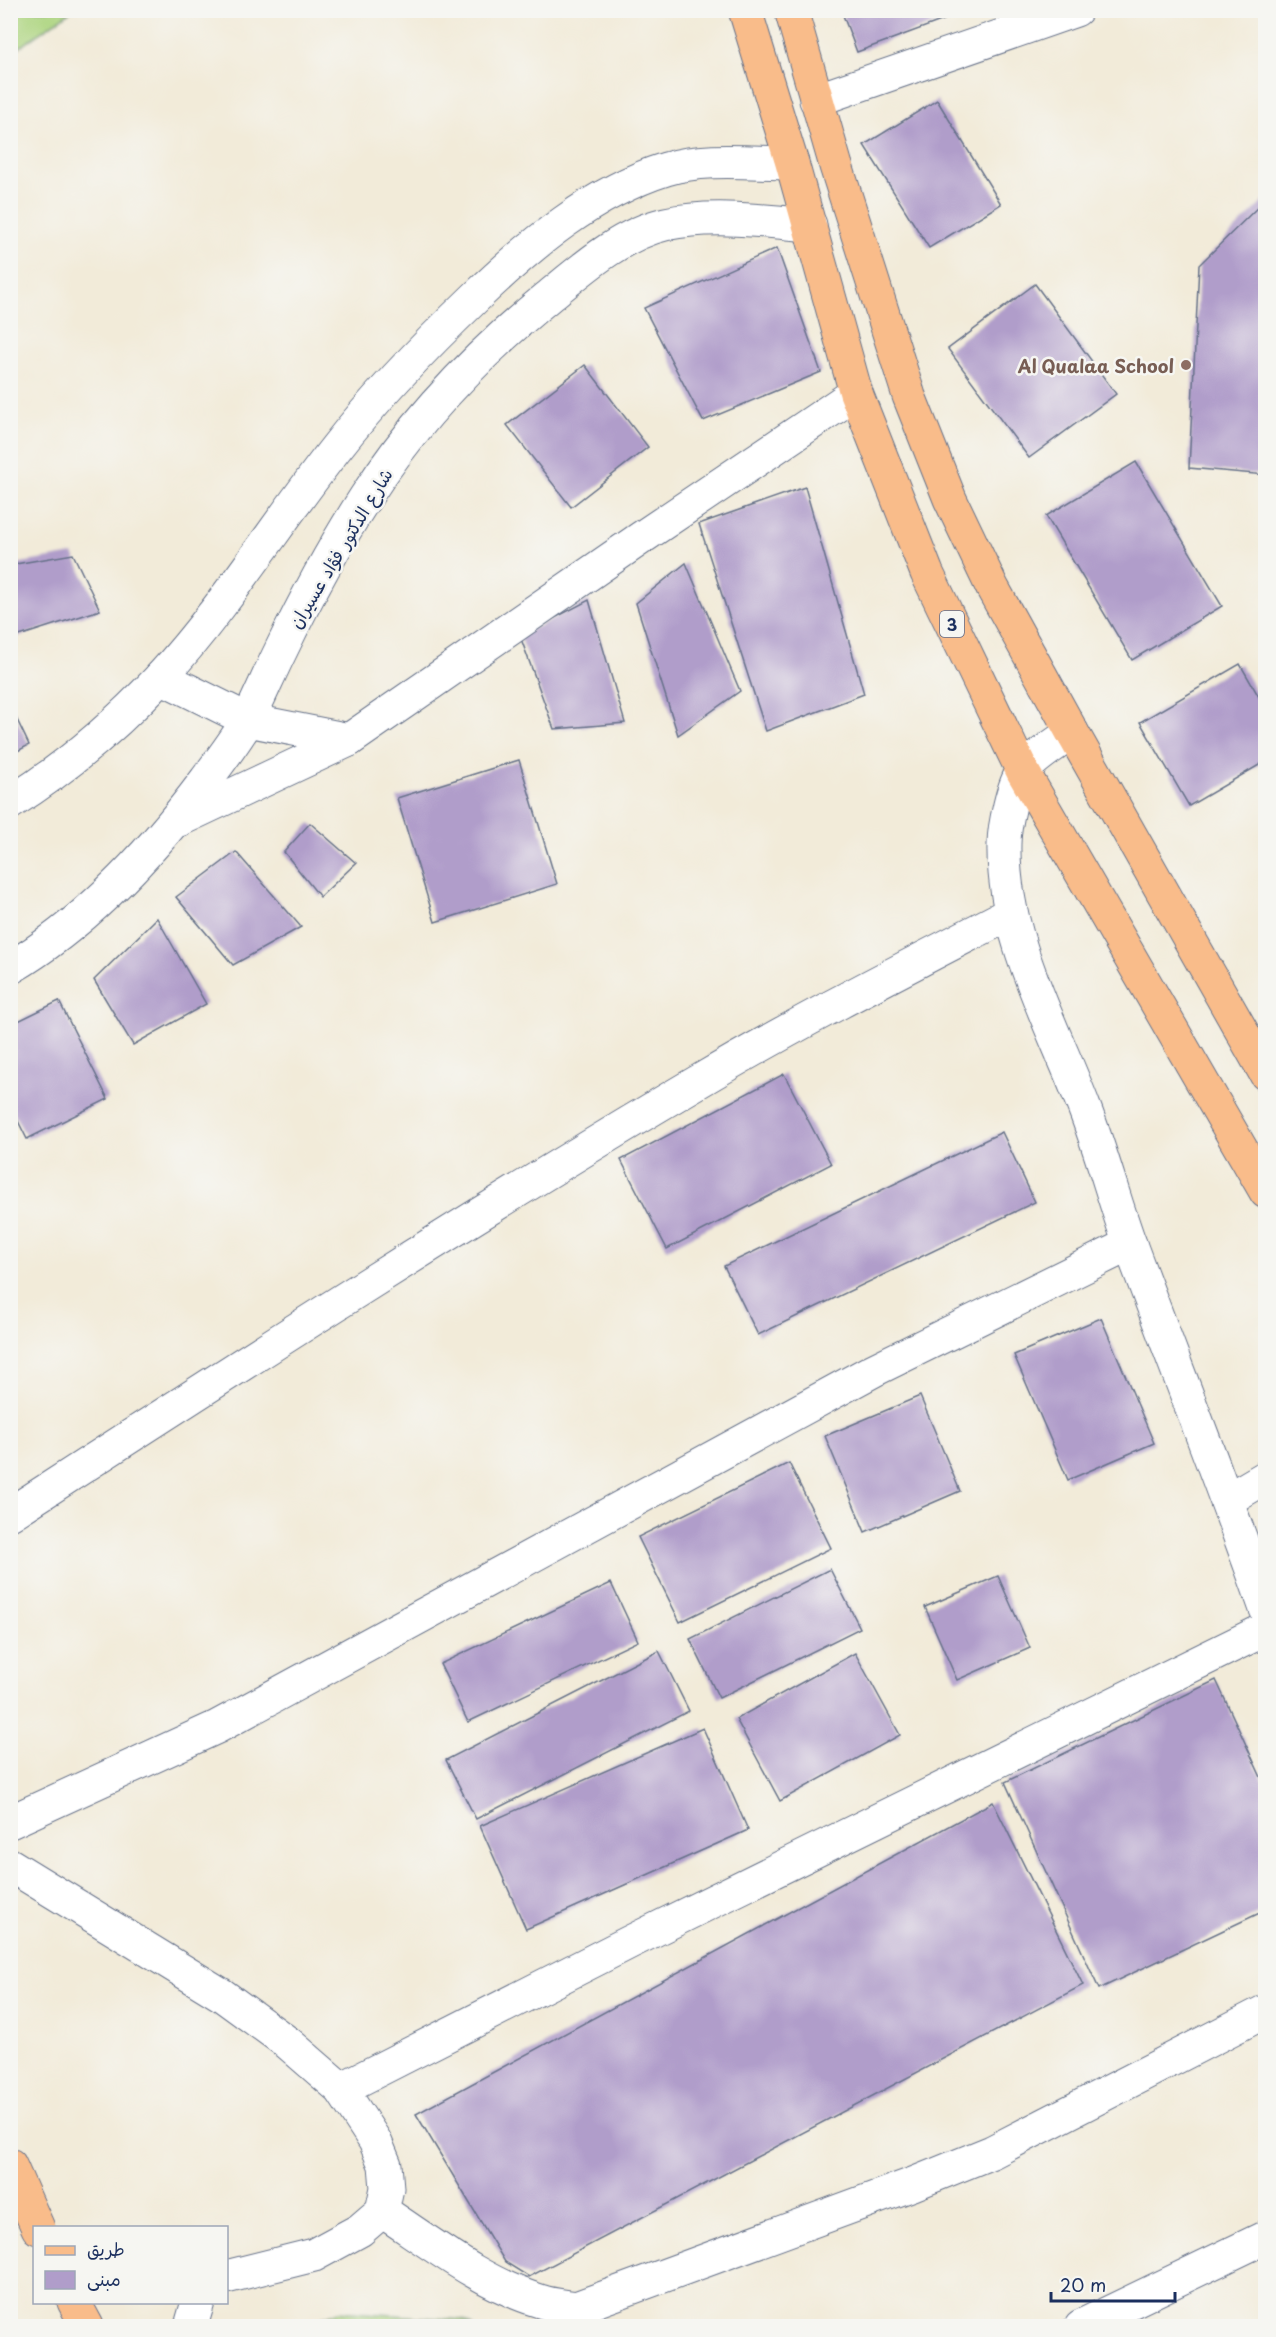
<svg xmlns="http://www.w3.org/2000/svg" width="1276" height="2337" font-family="'Playpen Sans','Playpen Sans Arabic',sans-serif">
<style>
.green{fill:#acd47e;stroke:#64826e;stroke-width:1.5}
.building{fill:#b09dca}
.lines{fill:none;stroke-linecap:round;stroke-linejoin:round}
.minor-casing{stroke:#667189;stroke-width:35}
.major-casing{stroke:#667189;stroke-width:35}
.highway-casing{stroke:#667189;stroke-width:35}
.minor{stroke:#fff;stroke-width:33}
.major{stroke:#f9bc8a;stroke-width:33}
.highway{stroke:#f9bc8a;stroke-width:33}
.education-dot{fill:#8d6e63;stroke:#f6f6f2;stroke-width:2}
.labels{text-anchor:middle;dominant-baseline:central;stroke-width:5;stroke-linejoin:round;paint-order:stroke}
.shield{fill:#f6f6f2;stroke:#5d6b8a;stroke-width:1.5}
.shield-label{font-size:16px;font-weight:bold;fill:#1b2f5e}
.education-label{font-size:18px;font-weight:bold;fill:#785e54;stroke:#f6f6f2;text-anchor:end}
.street-label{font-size:18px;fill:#1b2f5e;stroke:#f6f6f2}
</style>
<rect width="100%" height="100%" fill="#f6f6f2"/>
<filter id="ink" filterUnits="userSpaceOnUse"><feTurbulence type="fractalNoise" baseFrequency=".0167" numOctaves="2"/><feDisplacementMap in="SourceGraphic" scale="12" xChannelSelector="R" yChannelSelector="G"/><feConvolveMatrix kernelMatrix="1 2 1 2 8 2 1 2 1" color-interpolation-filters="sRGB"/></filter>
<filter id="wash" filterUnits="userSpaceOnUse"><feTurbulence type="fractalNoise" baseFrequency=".008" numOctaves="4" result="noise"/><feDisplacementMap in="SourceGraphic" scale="24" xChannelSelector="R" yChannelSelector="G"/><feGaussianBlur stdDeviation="1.35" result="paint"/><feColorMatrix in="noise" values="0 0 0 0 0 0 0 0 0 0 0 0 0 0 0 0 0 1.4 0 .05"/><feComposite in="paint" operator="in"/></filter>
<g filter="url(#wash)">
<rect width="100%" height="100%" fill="#f2ebd9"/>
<g class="green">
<polygon points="11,10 71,10 71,11 11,53"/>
<polygon points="338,2311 463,2320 474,2326 323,2326 319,2319"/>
</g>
<g id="blocks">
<g class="building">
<polygon points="841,10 968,10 968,11 857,52"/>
<polygon points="937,100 1001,204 929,248 864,145"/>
<polygon points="1266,199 1266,475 1189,468 1199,265"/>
<polygon points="777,248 821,372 703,421 644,308"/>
<polygon points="1035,284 1116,394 1029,458 948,349"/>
<polygon points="585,365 648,447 571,507 507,425"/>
<polygon points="1136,462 1222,606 1132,660 1046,516"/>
<polygon points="805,487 864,694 766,731 699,524"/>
<polygon points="73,554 100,610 10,639 10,565"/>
<polygon points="686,563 740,691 678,735 636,603"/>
<polygon points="589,600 625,723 554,729 520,636"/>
<polygon points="1240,664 1266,709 1266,761 1189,806 1140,722"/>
<polygon points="10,705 29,745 10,755"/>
<polygon points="519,760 557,884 435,922 397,798"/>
<polygon points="310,823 356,863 320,897 284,852"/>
<polygon points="236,852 301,927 233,965 176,897"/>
<polygon points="157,918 206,1004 133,1045 94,980"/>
<polygon points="59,1001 108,1099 27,1139 10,1105 10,1025"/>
<polygon points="784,1074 831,1164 667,1249 621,1160"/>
<polygon points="1002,1132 1035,1202 758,1335 724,1266"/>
<polygon points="1101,1318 1154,1443 1068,1480 1014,1355"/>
<polygon points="920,1396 960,1491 865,1532 825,1436"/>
<polygon points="789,1463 831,1548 680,1622 638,1537"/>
<polygon points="830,1569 860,1628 719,1698 690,1639"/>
<polygon points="998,1576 1030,1648 957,1680 925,1607"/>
<polygon points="611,1583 638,1641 468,1722 440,1664"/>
<polygon points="659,1651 689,1711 476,1819 446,1760"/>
<polygon points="855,1653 900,1735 780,1801 736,1719"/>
<polygon points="1216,1680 1266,1788 1266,1910 1099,1989 1005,1782"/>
<polygon points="703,1728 748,1830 526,1929 480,1826"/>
<polygon points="993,1802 1083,1985 529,2277 505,2262 416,2114"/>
</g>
</g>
</g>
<g filter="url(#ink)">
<use href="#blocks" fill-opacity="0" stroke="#667189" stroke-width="1.5"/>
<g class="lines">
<g class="minor-casing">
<g id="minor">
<polyline points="816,100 1076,10"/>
<polyline points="161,677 248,720 349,740"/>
<path d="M1072 732C1057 744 1035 756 1023 771 1013 784 1004 827 1004 844 1002 936 1052 1023 1084 1107 1102 1153 1114 1201 1131 1247 1176 1368 1223 1487 1266 1609"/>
<path d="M10 803C66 768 115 726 160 678 225 607 277 523 336 448 378 394 426 345 476 297 530 245 593 192 666 169 706 157 751 163 792 163"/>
<polyline points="179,820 349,740 641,538 856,393"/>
<path d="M10 968C88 922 153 851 206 780 221 760 237 739 249 718 260 696 270 672 281 650 306 598 334 546 365 498 414 421 478 354 548 297 582 269 621 234 665 224 712 214 763 221 810 225"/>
<polyline points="1227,1500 1266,1477"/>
<path d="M10 1514C239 1366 467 1218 701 1080 802 1020 907 967 1011 913"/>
<polyline points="10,1822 217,1727 874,1370 1130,1244"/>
<polyline points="10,1865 222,1995 288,2043 341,2089 375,2141 385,2165 387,2188 382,2211 360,2230 314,2255 226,2277"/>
<polyline points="341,2089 630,1942 1266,1629"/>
<path d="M382 2211C431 2243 483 2284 540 2301 551 2305 564 2306 576 2308L913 2184 992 2152 1266 2011"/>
<polyline points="191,2326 198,2302"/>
<polyline points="1081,2326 1266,2237"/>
</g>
</g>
<g class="major-casing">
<g id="major">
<polyline points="745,10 792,163 856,393 927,573 1023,772 1266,1192"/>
<polyline points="791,10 836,166 909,396 950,499 992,587 1072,732 1266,1074"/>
</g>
</g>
<g class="highway-casing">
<g id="highway">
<polyline points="10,2165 38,2228"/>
<polyline points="74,2302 87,2326"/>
</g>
</g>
<use href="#minor" class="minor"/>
<use href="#major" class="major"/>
<use href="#highway" class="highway"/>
</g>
</g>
<circle class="education-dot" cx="1186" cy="365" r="6"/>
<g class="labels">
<rect class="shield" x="940" y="611" width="24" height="26" rx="4.5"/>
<g class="shield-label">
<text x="952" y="624">3</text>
</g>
<g class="education-label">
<text x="1174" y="365">Al Qualaa School</text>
</g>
<g class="street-label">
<text transform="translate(340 548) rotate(-59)">شارع الدكتور فؤاد عسيران</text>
</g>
</g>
<rect width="1276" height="2337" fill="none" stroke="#f6f6f2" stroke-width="36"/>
<rect x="33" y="2226" width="195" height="78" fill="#f6f6f2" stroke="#9ea6b7" stroke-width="1.5"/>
<rect x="45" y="2246" width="30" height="9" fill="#f9bc8a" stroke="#9ea6b7" stroke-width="1.5"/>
<text x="87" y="2256" font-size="18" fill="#1b2f5e">طريق</text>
<rect x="45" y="2271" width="30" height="18" fill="#b09dca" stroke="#9ea6b7" stroke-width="1.5"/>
<text x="87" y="2286" font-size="18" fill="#1b2f5e">مبنى</text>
<path d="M1051 2292v9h124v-9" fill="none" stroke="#1b2f5e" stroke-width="3"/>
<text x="1060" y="2292" font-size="18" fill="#1b2f5e" stroke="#f6f6f2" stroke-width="4.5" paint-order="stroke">20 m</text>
</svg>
